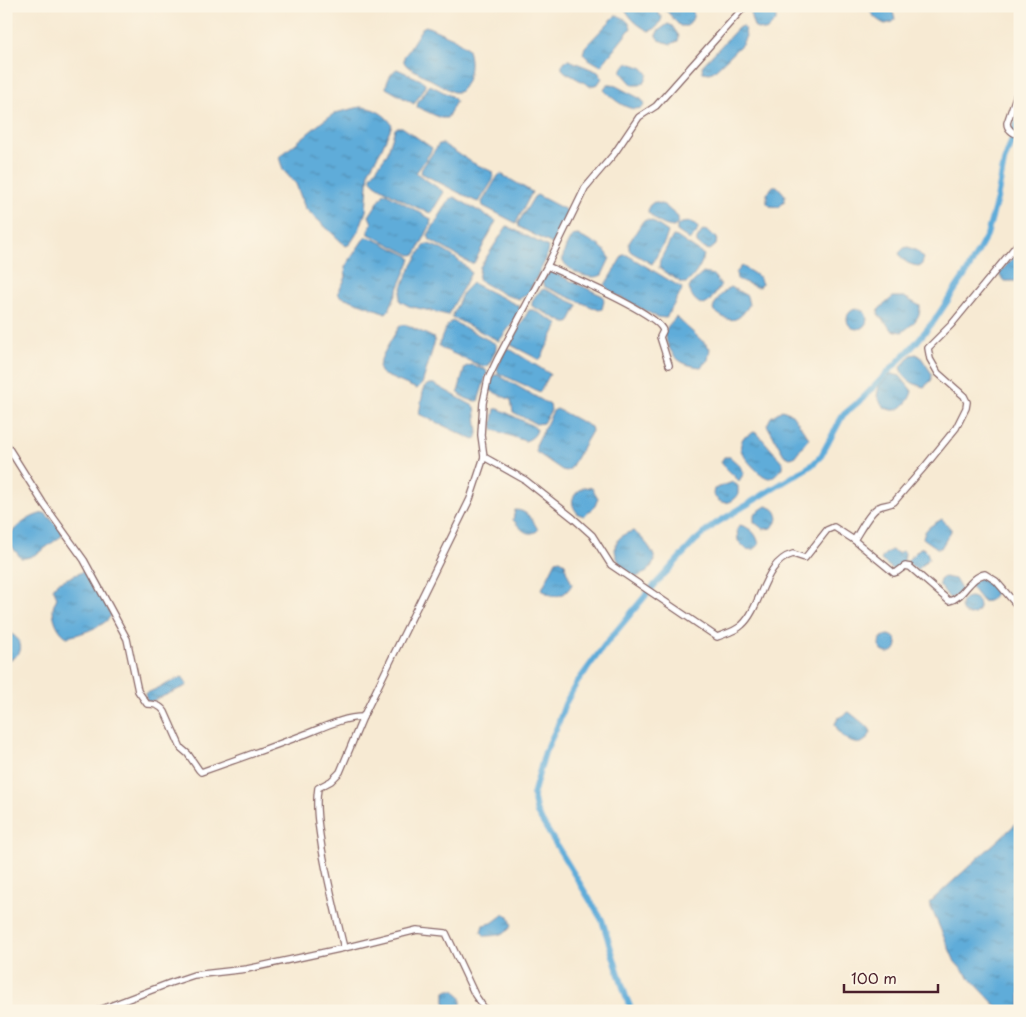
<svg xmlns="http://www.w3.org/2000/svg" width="1026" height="1017" font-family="'Playpen Sans',sans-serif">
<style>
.water{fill:url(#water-ripples);stroke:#546682}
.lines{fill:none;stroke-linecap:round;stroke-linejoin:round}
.canal{stroke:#5facd9;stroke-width:6}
.minor-casing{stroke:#876666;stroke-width:8}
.minor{stroke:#fff;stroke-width:5.5}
</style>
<defs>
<pattern id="water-ripples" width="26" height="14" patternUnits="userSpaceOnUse" patternTransform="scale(1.25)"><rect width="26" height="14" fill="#5facd9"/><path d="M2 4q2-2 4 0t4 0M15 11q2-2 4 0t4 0" fill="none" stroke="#508bb0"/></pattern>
</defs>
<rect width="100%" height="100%" fill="#fcf5e5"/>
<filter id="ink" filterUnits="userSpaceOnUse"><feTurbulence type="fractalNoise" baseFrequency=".02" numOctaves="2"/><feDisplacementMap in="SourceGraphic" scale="10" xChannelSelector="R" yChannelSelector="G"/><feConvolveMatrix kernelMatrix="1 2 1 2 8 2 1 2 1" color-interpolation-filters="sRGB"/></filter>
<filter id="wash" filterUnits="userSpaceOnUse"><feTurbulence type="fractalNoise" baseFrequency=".0096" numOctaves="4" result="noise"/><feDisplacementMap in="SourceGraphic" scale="20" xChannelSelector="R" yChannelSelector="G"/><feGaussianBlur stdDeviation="1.12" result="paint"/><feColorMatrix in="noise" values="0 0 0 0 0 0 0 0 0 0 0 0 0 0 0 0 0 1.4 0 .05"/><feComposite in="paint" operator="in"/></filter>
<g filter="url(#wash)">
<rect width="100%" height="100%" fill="#f7ead3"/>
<g class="water">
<path d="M624 6H653L662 18C659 25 657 29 649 31 638 26 628 17 624 6Z"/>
<path d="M662 6H690C696 14 693 20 687 26H680Z"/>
<path d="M754 6H768L776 15V21L766 31 755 28C751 20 749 14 754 6Z"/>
<path d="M869 6H891L895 19 893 22 885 24C878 21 870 15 869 6Z"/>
<path d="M615 16C622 15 630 22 631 28L601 66 587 58 583 54 585 47Z"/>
<polygon points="668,24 672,26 679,36 678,41 671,44 659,40 656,36 658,31"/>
<path d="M426 26 453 38 467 48C473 61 470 83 459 92H453L407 66 404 62V57L422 28Z"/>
<polygon points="742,26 744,28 746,36 742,44 714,71 710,73 703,72 702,66 738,28"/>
<polygon points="569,60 598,72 602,78 598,84 590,86 565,72 562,69 562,65 565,61"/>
<polygon points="629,63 643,68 648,74 645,81 640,85 633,85 621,72 623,67"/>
<path d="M397 69 421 80 425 83V87L414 104 386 88C387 81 391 72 397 69Z"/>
<path d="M608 84H612L641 99 645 103 643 107C630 114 613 99 604 90Z"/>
<polygon points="430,85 451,96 456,101 447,118 441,118 417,107 418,102"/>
<path d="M360 107C372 107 386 114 392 125L381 150 369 170 366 211 359 230 350 244 346 246 305 208 296 184 283 170 279 157 323 121 335 113Z"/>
<path d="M398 127H402L432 148 430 153 416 173 444 192 431 213C421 211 383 190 374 183 371 180 371 181 371 176L387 154 395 129Z"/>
<polygon points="439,144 443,144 473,163 493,172 493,180 479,202 475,201 421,173 422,168"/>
<polygon points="501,174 532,192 516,223 483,206 482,202 498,176"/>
<polygon points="773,186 777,186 785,195 784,202 779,207 770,206 767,203 767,194"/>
<polygon points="384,193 386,193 431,219 430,226 416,254 411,255 369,234 368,230 372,223 369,216"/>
<polygon points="537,195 566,210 567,213 552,244 519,227 518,223 534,197"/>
<polygon points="454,197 496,221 474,263 470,263 430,240 428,235 450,199"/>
<path d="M654 202 664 205 678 217V222L674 227C662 226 655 220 648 212L649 206Z"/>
<polygon points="647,220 652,221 668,232 665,241 652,264 631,252 629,249 629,243 643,221"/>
<polygon points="690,222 695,224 698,228 696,234 690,240 677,231 677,225 682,223"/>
<polygon points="507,226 548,247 546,259 528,294 519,299 505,295 478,280 480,267"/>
<polygon points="703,230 707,231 717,238 716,245 710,250 703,248 697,243 697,239"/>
<path d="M578 235C592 244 601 242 610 258L602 275C589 281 572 272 563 262 562 254 567 243 572 236Z"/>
<path d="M673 236 677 237 704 255C702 264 694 278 686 283H682L659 268 660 260Z"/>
<polygon points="366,237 374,239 409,256 411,259 389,310 386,313 340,296 338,293 346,277 345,267 363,240"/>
<path d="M426 244C437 244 465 263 471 273L448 315 409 306 400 301C398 288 417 255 426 244Z"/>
<path d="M908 247 917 251 924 258 921 266C912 266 902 262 899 253L904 248Z"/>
<polygon points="1020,249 1020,281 1004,281 1000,276 1000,273"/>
<polygon points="623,255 627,255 682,288 681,292 666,318 657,317 609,291 605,285"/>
<polygon points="742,266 759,277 762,284 759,287 756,287 737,279 736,273"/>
<polygon points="550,271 603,296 604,301 602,309 599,310 545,287 542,282"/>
<path d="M703 273 713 275 721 285 709 302 704 305C696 303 691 296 689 288L692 283Z"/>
<polygon points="472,283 519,306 520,313 499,341 452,317 463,292"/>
<path d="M731 287 747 296 749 305C738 323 730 324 713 310 715 300 723 292 731 287Z"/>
<path d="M544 289 578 305 569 323H565L532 306C531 300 538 291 544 289Z"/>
<path d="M893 297H904L920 306C921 318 911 326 902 332L892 330 878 314 879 309Z"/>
<circle cx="857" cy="319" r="10"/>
<polygon points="529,310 534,310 557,323 558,325 540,360 511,345 514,337"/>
<path d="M676 317 710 348 708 360 701 367C678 365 671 356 664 334L668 326Z"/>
<path d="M452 321 496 344V349L489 365 483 367 441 348 439 345C442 337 445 326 452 321Z"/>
<path d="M402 325H407L434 338 435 341 422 384 417 389 384 375C381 373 379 372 379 368 379 358 394 336 399 327Z"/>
<polygon points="508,348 550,374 540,392 498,373 497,369 506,349"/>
<path d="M916 354 920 356 932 374 931 381 924 387C912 384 904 379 900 368L911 355Z"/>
<path d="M471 365 486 370 487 373 478 401C471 401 462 398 458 392L465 367Z"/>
<path d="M891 374 900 376 912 391C910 401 899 414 888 409 882 407 880 401 877 396L879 386Z"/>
<polygon points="494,375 498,375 550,405 551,410 543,423 536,424 513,412 511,400 489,390 489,384"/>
<polygon points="429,384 434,384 475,407 478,433 476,439 474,440 419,414 424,387"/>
<path d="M495 409H499L535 427 537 430C535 436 531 439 525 441L494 430 492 425Z"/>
<polygon points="557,409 591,427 592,431 570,469 567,471 562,470 536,452 536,445 553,411"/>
<polygon points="782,410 792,414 809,438 794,457 790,458 784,455 767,425 771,417"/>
<path d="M754 432 758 434 783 463V468C779 471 774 477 770 478 762 479 743 457 741 450 740 446 741 443 743 438Z"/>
<polygon points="724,457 730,457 741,467 744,473 739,481 723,465 721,462"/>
<path d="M733 482 738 486V494C730 505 720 506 713 494L714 489Z"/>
<path d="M584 487 592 488 598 498 595 506 584 516 578 514C569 502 571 496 584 487Z"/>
<path d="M766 506C774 508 777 511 778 519L772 528 763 529 754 522V514Z"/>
<path d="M515 510C527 510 533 520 538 530 527 539 520 527 513 520Z"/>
<path d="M45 513 61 530 62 536C50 543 34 560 21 558L10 544V534C20 524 31 515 45 513Z"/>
<path d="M942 519 951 529V531L941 548H937L923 538C924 528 934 524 942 519Z"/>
<path d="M740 525C751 528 757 534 759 545L753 550 746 549 738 541 737 529Z"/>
<path d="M633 531C642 537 654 550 655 561L647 572 634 578C616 566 603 539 633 531Z"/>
<polygon points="920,548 923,548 927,552 929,558 917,570 907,562 908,560"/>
<polygon points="891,550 898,553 902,551 905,553 904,561 895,571 881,560 884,555"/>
<path d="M560 560 565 563 566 570 572 584C566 597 552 600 542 589L556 561Z"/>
<path d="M84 571 88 572 111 615C107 626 78 635 67 637 58 632 53 619 53 609 53 605 56 601 57 597L53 588 57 583Z"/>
<path d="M944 577 955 579 961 589C958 594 955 598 949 598L939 584 940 580Z"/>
<path d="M980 577C988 577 994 582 997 589 994 597 991 603 982 601L971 587V584Z"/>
<circle cx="970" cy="606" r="9"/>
<path d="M7 632C14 634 23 642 20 651 18 656 11 659 6 661Z"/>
<circle cx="888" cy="644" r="9"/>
<polygon points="182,677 187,684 186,686 150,702 147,701 145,694"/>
<path d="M849 712 869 728 871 732C862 754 841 740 835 724L838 718Z"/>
<polygon points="1020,820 1020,1011 1001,1011 955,962 929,903"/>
<path d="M504 914 509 916 512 926C506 934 496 936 485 936L481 932 483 925 492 923Z"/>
<polygon points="449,990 455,990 461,998 461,1007 459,1011 449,1011 445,1002 445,992"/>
</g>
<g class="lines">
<g class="canal">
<polyline points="1014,132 1020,117"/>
<polyline points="632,1011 626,997 602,920 537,813 533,795 545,752 557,727 565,704 576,684 604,646 651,589 695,541 715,524 812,465 821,456 843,415 862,399 914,345 934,321 967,272 987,235 997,199 1004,162 1014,134"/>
</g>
</g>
</g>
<g filter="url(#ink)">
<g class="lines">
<g class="minor-casing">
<g id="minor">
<path d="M1020 85 1007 123C1007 130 1014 133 1020 136"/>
<path d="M547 266C567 275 660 314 663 331L660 337 669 365"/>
<path d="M6 444 43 503 84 560 127 639 138 691 147 704C155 704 160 705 165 712L181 748 188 754 199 770 201 772C235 760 269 748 303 735 322 728 343 717 363 717"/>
<path d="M484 457 525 480 573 518 592 535 611 565 717 637C725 634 736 631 742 625 762 607 763 562 793 554L805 558 827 530 834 527 854 540 894 573 897 572 905 566 910 567 949 601C963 599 969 577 985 574L996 581 1020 609"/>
<path d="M854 540C860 531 870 511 879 507 884 504 888 506 894 502L926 465 956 428 966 408 967 402 964 396 938 373 930 359 928 348 951 325 1020 241"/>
<polyline points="344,948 417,930 446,933 475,995 486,1011"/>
<path d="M97 1011 170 983 194 975 247 969 344 948C336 915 328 883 322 849 319 829 315 808 318 788L331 781 340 772 363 717 470 499 484 457 481 435 483 403 488 379 498 358 547 266 585 188 614 154 639 117 656 106 745 6"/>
</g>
</g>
<use href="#minor" class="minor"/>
</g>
</g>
<rect width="1026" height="1017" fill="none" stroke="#fcf5e5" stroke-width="25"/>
<path d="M844 984v8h94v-8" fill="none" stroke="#4a1f2b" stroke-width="2.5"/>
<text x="851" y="984" font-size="15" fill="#4a1f2b" stroke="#fcf5e5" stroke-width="4" paint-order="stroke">100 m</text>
</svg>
